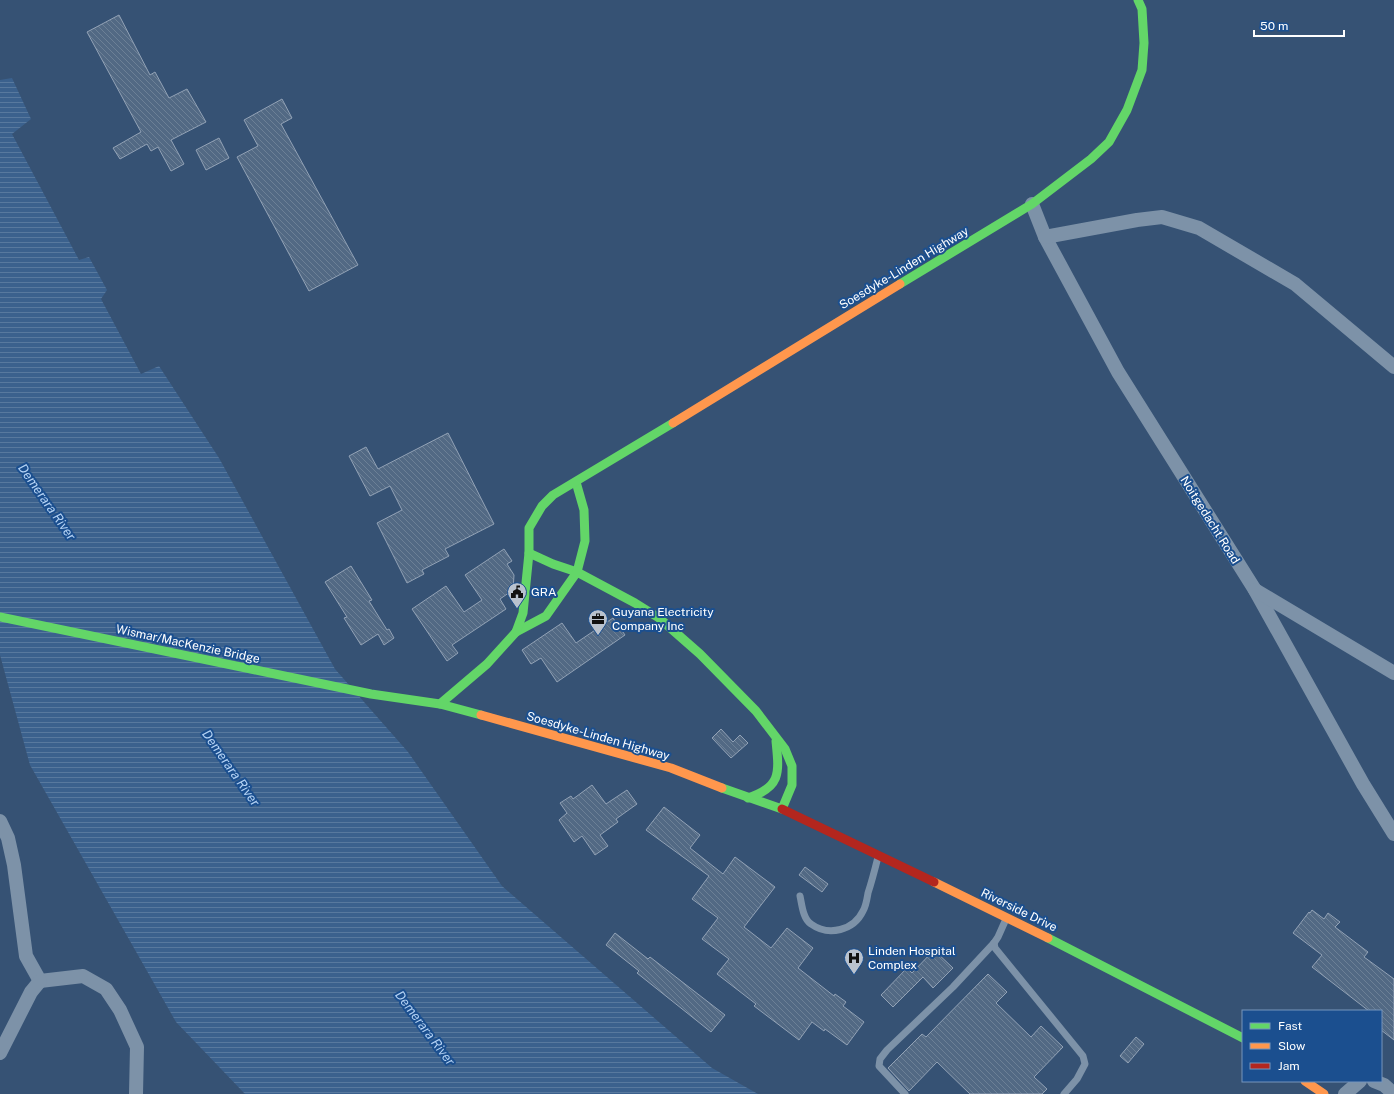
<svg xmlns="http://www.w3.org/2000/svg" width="1394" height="1094" font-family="'Public Sans',sans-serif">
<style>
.water{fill:url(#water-rules)}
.building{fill:url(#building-back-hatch);stroke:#92a2b6}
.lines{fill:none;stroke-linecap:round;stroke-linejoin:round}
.lane{stroke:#7d92a8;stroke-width:7}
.street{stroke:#7d92a8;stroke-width:14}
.fast{stroke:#63d668;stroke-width:9}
.slow{stroke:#ff974d;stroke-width:9}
.jam{stroke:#b3261e;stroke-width:9}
.labels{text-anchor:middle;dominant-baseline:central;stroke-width:4;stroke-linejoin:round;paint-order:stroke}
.street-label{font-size:12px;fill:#fff;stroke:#1b4f8f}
.poi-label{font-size:12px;fill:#fff;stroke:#1b4f8f;text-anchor:start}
.water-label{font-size:13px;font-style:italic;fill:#b5d3f5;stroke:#1b4f8f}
</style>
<defs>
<pattern id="water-rules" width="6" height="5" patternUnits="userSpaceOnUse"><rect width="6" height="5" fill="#3b618d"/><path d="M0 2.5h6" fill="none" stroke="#58799e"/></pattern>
<pattern id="building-back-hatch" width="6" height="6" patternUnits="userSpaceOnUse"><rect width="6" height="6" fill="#526984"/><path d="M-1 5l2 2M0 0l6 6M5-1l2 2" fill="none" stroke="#6c8096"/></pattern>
</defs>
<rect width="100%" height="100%" fill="#365274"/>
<polygon class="water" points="12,78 31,119 12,134 79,260 89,257 107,290 101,299 141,374 159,366 219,458 335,669 408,752 502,886 712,1068 758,1094 245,1094 176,1022 30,765 0,655 0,80"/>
<g class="building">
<polygon points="119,15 150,75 155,72 169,98 187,89 206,122 171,140 184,164 171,171 158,147 151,151 147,144 120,159 113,148 141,132 87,32"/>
<polygon points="282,99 292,118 281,124 358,265 309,291 237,157 258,146 244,120"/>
<polygon points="219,138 229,158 206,170 196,150"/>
<polygon points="448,433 494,524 445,549 449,556 422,570 424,574 407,583 377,523 402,510 390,486 370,496 349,456 366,447 378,469"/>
<polygon points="504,549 512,561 507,564 514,575 513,590 500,599 506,609 452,645 458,653 447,661 412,609 446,586 464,612 482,600 465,575"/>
<polygon points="351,566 372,600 369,601 387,630 389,629 394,638 384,645 378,634 361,645 344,618 347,617 325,582"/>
<polygon points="613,618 625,635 557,682 541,658 531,664 522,650 562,623 576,643"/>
<polygon points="721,729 733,742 740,735 748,743 731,758 712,738"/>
<polygon points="592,785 606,804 627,790 637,804 616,819 618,822 600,835 608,846 595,855 582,836 574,842 559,820 567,813 560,803 571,796 573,799"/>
<polygon points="664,807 700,835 690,848 723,874 735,857 775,887 744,927 771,948 787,928 813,948 798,968 834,996 835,994 846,1002 843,1006 864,1022 847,1045 825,1029 824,1031 812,1022 799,1040 754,1006 756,1004 717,974 729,959 702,939 718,918 692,899 709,876 646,830"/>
<polygon points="805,867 828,884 822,892 799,875"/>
<polygon points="1312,910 1324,919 1328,913 1340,922 1335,927 1368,952 1364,957 1394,979 1394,1040 1381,1030 1381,1011 1369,1011 1312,967 1322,955 1293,933 1309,912 1310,913"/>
<polygon points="615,933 648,959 650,957 725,1015 711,1032 637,973 639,971 606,945"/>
<polygon points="934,950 953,968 933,988 923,977 893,1007 881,995 907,968 912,973"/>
<polygon points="988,974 1007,992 996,1003 1031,1037 1041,1026 1063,1047 1034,1077 1047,1089 1042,1094 970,1094 937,1062 909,1091 888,1068 922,1034 926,1037"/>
<polygon points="1136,1037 1144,1044 1128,1063 1120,1056"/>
</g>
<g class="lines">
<g class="lane">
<path d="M800 896C802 905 803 919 811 924 829 937 854 930 863 911 866 906 867 899 868 893 872 881 875 869 878 857"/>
<polyline points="994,943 995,948 1083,1056 1085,1064 1077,1079 1064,1094"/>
<polyline points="905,1094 879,1066 880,1059 887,1050 953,987 994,943 998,937 1006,919"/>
</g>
<g class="street">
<polyline points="1032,204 1045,237 1118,372 1255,590 1363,784 1394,834"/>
<polyline points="1045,237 1137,220 1162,217 1199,228 1295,284 1394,367"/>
<polyline points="1255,590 1394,673"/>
<polyline points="0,821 8,838 14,865 26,956 40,981 83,976 106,989 120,1010 137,1047 136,1094"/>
<polyline points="0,1053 31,992 40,981"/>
<polyline points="1374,1081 1384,1085 1394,1094"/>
<polyline points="1345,1094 1360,1081"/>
</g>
<g class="fast">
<polyline points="900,284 1032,204 1091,159 1109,142 1127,110 1142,70 1144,43 1142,9 1138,0"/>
<polyline points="529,553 553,564 577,572 635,603 659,618 700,654 756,711 785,749 792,766 792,785 782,809 722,788"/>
<polyline points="0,617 371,694 440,704 481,715"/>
<polyline points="516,632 546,616 577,572 585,541 584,510 576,482"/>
<polyline points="440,704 487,664 516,632 523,613 529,553 529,528 542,506 553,495 673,423"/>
<path d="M748 798C782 787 779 772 776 741"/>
<polyline points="1048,938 1243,1038"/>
</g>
<g class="slow">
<polyline points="673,423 900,284"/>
<polyline points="481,715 671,768 722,788"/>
<polyline points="934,882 1048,938"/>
<polyline points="1305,1081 1324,1094"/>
</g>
<polyline class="jam" points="782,809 934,882"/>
</g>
<defs>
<g id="civic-pin" transform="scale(1)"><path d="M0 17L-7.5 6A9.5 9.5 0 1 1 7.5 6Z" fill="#b9c2ce" stroke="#1b4f8f"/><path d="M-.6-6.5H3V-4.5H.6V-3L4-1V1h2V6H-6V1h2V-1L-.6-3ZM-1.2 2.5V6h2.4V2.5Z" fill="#111"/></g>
<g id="office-pin" transform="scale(1)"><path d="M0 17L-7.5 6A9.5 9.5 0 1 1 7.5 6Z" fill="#b9c2ce" stroke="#1b4f8f"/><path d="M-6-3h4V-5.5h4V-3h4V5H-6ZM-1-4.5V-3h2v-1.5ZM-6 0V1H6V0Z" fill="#111"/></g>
<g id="hospital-pin" transform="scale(1)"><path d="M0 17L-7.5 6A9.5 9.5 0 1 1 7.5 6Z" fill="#b9c2ce" stroke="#1b4f8f"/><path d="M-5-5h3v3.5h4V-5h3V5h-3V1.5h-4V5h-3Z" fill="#111"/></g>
</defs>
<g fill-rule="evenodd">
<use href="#civic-pin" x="517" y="592"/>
<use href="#office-pin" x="598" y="619"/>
<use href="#hospital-pin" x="854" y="958"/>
</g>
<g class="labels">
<g class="street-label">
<text transform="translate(904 268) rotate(-31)">Soesdyke-Linden Highway</text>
<text transform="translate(1210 520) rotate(58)">Noitgedacht Road</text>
<text transform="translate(188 644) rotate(12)">Wismar/MacKenzie Bridge</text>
<text transform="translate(598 736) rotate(16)">Soesdyke-Linden Highway</text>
<text transform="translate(1019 910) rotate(26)">Riverside Drive</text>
</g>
<g class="poi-label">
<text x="531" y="592">GRA</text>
<text x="612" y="612">Guyana Electricity<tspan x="612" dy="14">Company Inc</tspan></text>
<text x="868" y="951">Linden Hospital<tspan x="868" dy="14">Complex</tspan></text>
</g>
<g class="water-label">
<text transform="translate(47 502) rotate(55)">Demerara River</text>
<text transform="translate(231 768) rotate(55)">Demerara River</text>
<text transform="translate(425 1028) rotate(53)">Demerara River</text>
</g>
</g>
<rect x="1242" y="1010" width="140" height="72" fill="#1b4f8f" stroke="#7695bc"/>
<rect x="1250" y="1023" width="20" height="6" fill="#63d668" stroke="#7695bc"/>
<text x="1278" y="1030" font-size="12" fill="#ffffff">Fast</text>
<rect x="1250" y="1043" width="20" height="6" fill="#ff974d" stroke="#7695bc"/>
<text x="1278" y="1050" font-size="12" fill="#ffffff">Slow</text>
<rect x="1250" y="1063" width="20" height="6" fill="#b3261e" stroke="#7695bc"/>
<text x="1278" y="1070" font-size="12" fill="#ffffff">Jam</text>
<path d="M1254 30v6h90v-6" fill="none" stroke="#ffffff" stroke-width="2"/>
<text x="1260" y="30" font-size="12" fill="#ffffff" stroke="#1b4f8f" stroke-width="3" paint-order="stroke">50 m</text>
</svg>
